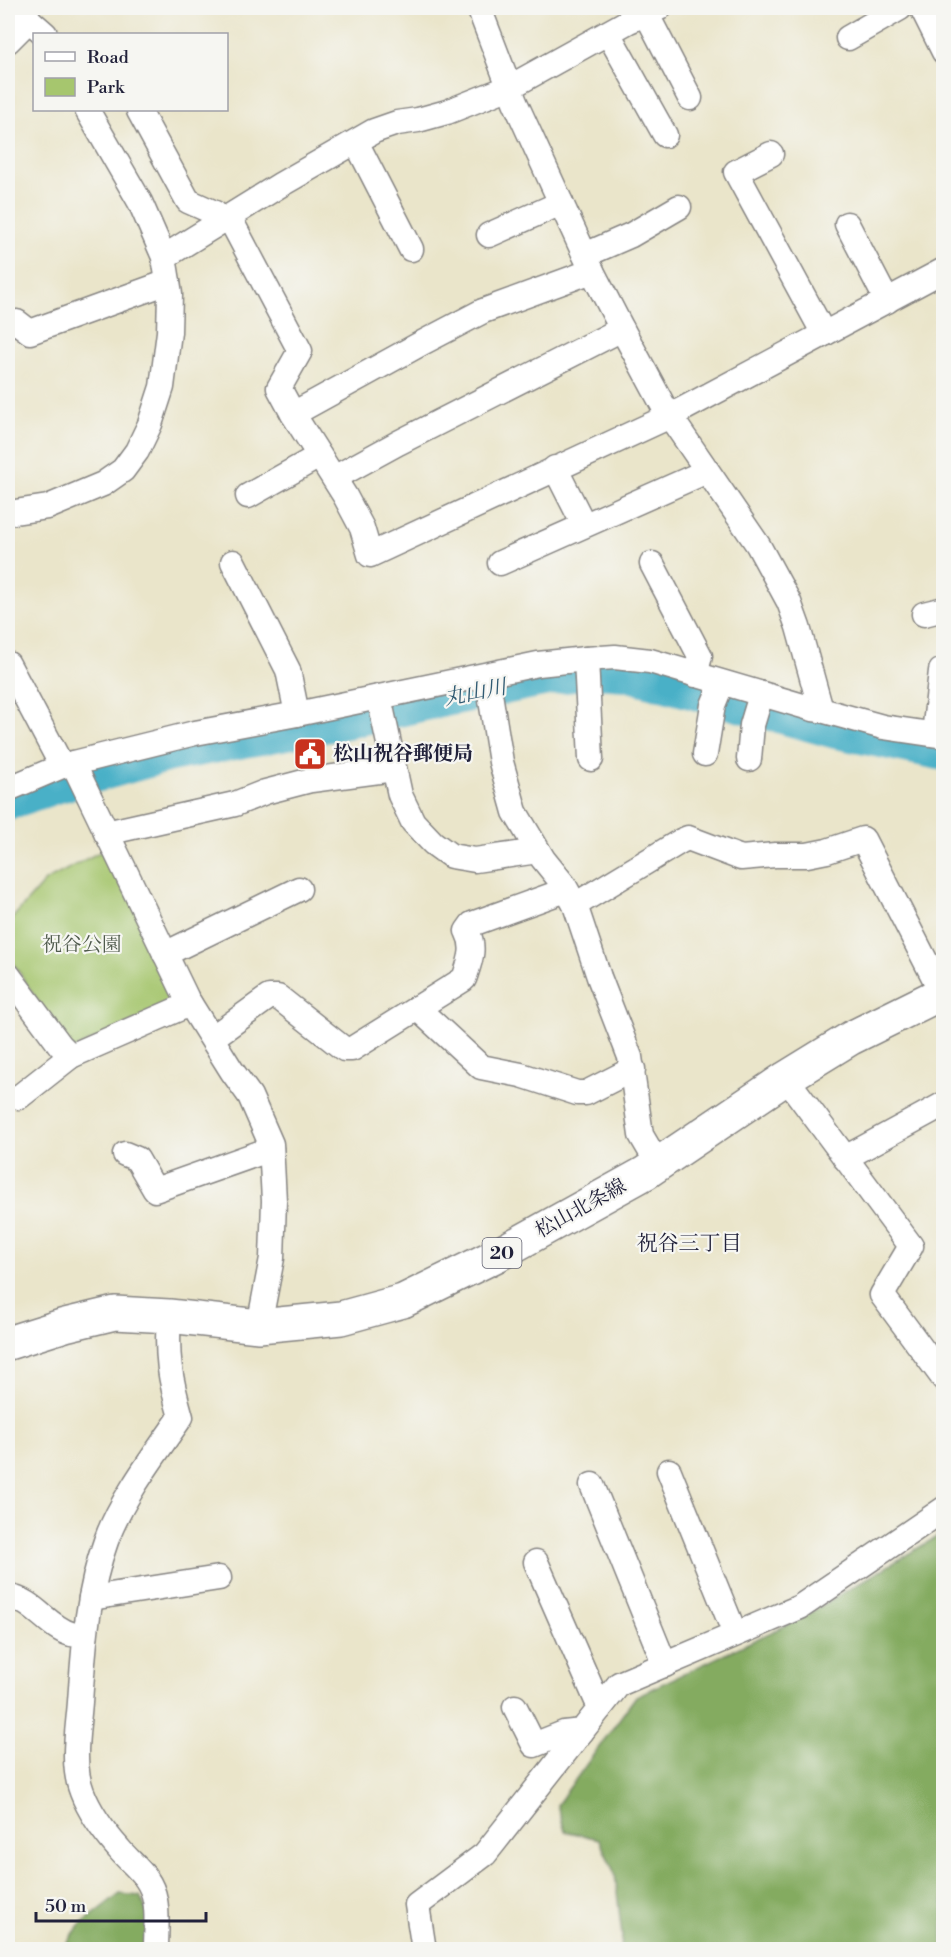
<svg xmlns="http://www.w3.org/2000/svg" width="951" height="1957" font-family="'Libre Bodoni','Noto Serif JP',serif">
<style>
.green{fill:#a6c66e;stroke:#647454;stroke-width:1.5}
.forest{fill:#84ab61;stroke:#53664e;stroke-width:1.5}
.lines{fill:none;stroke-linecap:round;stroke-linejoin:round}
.river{stroke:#48b0c7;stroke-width:40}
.minor-casing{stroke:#868482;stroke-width:27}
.primary-casing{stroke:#868482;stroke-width:36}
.minor{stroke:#fff;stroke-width:24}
.primary{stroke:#fff;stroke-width:33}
.labels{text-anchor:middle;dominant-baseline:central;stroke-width:4.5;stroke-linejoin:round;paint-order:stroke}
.shield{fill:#f6f6f2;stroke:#626272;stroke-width:1.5}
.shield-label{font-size:18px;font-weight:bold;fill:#22223b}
.poi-label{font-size:20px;font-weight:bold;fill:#22223b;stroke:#f6f6f2;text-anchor:start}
.park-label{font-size:20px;fill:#505b4d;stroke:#f6f6f2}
.street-label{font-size:20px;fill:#22223b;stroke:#f6f6f2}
.water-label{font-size:21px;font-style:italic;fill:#315b73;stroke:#f6f6f2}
.neighbourhood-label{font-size:21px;fill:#22223b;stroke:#f6f6f2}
</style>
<rect width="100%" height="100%" fill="#f6f6f2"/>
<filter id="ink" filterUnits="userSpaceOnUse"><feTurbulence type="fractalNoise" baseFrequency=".0167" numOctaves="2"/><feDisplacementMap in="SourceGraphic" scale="12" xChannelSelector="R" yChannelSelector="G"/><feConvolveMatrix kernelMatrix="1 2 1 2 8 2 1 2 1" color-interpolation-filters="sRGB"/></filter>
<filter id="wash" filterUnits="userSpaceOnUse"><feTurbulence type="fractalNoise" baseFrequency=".008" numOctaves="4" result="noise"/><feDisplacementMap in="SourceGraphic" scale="24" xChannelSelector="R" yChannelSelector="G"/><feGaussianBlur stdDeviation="1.35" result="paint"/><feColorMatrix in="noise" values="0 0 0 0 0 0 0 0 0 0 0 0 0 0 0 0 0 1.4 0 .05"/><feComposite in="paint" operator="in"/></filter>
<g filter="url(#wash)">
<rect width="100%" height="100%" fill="#eae5ca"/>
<polygon class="green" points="109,847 183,999 70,1051 8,955 8,923 45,881"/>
<g class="forest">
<polygon points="943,1533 943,1949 621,1949 622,1936 615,1874 599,1839 565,1831 557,1805 636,1696 801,1618"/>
<polygon points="120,1894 140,1896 160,1940 160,1949 61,1950 80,1925"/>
</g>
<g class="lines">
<polyline class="river" points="8,800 52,785 169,752 351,718 416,703 558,674 596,669 626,671 836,729 944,751"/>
</g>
</g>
<g filter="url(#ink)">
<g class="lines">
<g class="minor-casing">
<g id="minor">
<polyline points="479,8 515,102 592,271 622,329 665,409 758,545 789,602 798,627 821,710"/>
<polyline points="922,8 944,52"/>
<polyline points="646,13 690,98"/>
<polyline points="29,20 45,34"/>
<polyline points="608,33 665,135"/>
<polyline points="848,38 900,8"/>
<polyline points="8,41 29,20 24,8"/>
<polyline points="139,111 188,201 215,213 222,222"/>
<polyline points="356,142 411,249"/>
<polyline points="771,154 736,172 824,334"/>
<polyline points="229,217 300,351 279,388 293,414 345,496 362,528 370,555 670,416 944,270"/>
<polyline points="847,224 887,301"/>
<polyline points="489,235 561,203"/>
<polyline points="585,255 631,235 679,207"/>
<polyline points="164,257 280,185 374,131 397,123 418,120 447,112 510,87 629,21 659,8"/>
<polyline points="8,324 17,322 30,332 168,282"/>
<polyline points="293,414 422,343 483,311 592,271"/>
<polyline points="555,468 584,525"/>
<polyline points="334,478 398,443 622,329"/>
<polyline points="248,496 319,456"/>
<polyline points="8,513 48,507 103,484 123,470 137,451 150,424 162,387 169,332 170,294 164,257 140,202 87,110"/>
<polyline points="233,562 288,670 297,714"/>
<polyline points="500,563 707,471"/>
<polyline points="652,564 700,656 695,675"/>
<polyline points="924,614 944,609"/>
<polyline points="586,659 591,759"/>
<polyline points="8,664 62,766"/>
<polyline points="487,675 501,762 515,812 543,859 564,885 575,905 599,977 630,1057 641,1135 658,1164"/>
<polyline points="379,697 400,795 413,822 433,843 451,856 475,860 538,851"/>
<polyline points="934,734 941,671 944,670"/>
<polyline points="705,754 713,705 722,683"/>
<polyline points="749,759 752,725 761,695"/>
<polyline points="73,763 187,999 232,1071 250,1096 271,1144 274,1201 272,1258 259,1326"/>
<polyline points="8,789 62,766 195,733 297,714 538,664 586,659 615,657 650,661 813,709 821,710 883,727 944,736"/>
<polyline points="106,833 235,804 265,792 311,780 394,769"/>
<polyline points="575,905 681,841 688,838 741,858 775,855 807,855 827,851 863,839 942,993"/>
<polyline points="165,954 299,889"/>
<polyline points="8,975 60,1045 71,1056"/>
<polyline points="417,1008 481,1067 521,1075 577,1093 586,1093 633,1069"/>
<path d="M212 1038 269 997H278L344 1049H352L464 979C470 961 476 948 467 931L472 924 566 890"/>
<polyline points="786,1078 911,1246 882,1295 944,1379"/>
<polyline points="19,1097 71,1056 190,1004"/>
<polyline points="125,1154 137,1159 155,1190 271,1149"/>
<polyline points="845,1158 944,1104"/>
<polyline points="669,1471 735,1634"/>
<polyline points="592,1485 665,1665"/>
<polyline points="536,1562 600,1708"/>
<path d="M8 1597C33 1599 47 1627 71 1634 75 1635 80 1634 85 1633"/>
<polyline points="91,1598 219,1578"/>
<polyline points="515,1707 534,1745 564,1733 582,1731"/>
<path d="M156 1950C156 1934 158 1915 155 1900 151 1876 133 1866 119 1849 104 1832 90 1813 82 1792 71 1764 78 1730 80 1702 84 1647 87 1593 106 1541 121 1499 156 1453 181 1417 170 1379 166 1356 169 1316"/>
<polyline points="424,1950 417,1905 485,1854 619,1684 800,1607 944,1509"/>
</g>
</g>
<g class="primary-casing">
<polyline id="primary" points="8,1343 65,1325 115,1313 169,1316 259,1326 341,1318 403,1301 497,1255 645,1173 786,1078 851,1038 944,992"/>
</g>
<use href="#minor" class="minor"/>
<use href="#primary" class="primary"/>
</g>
</g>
<defs>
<g id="civic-square" transform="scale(1.725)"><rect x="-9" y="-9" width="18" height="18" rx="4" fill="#c8321e" stroke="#f6f6f2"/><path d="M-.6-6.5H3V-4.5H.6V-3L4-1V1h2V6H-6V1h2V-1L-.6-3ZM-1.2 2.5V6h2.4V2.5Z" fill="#fff"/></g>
</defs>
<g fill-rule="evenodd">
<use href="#civic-square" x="310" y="754"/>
</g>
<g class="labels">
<rect class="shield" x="482.5" y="1238" width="39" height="30" rx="4.5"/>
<g class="shield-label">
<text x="502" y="1253">20</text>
</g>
<g class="poi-label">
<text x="333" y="754">松山祝谷郵便局</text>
</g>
<g class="park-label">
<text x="82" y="945">祝谷公園</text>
</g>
<g class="street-label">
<text transform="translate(581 1209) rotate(-29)">松山北条線</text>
</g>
<g class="water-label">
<text transform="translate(475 693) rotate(-11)">丸山川</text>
</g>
<g class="neighbourhood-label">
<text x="689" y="1244">祝谷三丁目</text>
</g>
</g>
<rect width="951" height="1957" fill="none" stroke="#f6f6f2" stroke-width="30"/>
<rect x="33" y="33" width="195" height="78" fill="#f6f6f2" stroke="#a1a1a9" stroke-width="1.5"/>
<rect x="45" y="52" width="30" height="9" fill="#ffffff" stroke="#a1a1a9" stroke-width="1.5"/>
<text x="87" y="63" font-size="18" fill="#22223b">Road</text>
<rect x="45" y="78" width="30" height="18" fill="#a6c66e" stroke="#a1a1a9" stroke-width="1.5"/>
<text x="87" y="93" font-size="18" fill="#22223b">Park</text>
<path d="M36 1912v9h170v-9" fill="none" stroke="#22223b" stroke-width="3"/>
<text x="45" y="1912" font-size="18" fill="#22223b" stroke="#f6f6f2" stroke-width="4.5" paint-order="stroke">50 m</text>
</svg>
